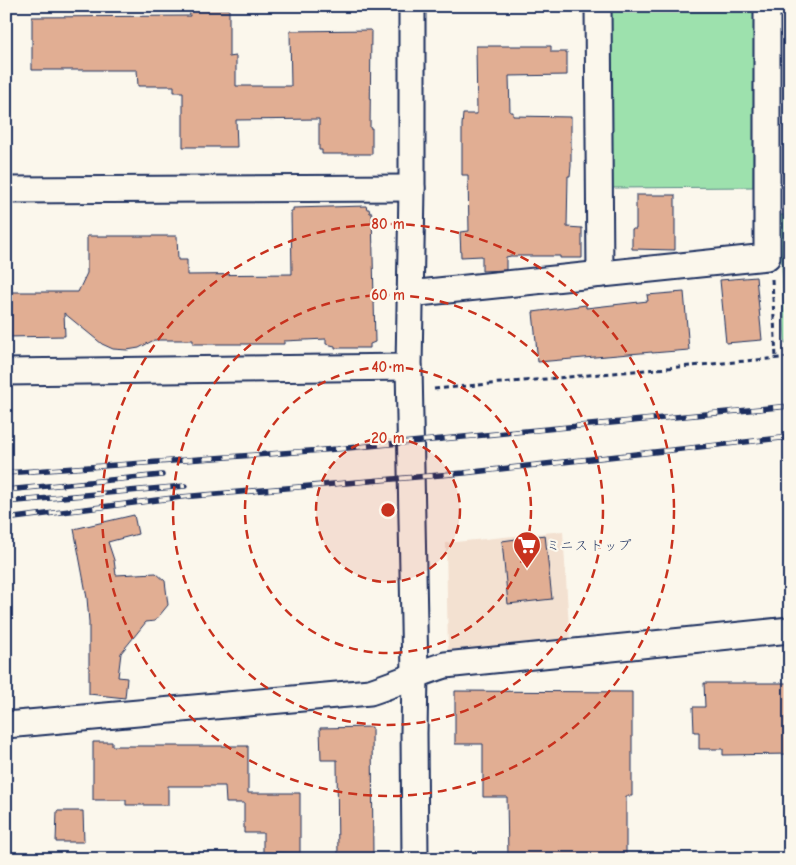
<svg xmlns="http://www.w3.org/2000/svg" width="796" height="865" font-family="'Comic Neue','Klee One',sans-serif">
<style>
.built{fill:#f3e1d1}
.green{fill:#9de1ad;stroke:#5c8886}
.building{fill:#e1ae93;stroke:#1b2f5e}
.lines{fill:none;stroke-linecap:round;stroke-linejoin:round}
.minor-casing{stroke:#1b2f5e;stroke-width:29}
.path{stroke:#1b2f5e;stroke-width:3;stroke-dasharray:5 4;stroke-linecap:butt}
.minor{stroke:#fbf7ec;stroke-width:25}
.rail-casing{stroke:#1b2f5e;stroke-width:5.5}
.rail{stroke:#fbf7ec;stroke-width:4;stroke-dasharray:11;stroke-linecap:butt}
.ring{fill:none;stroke:#c8321e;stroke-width:2.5;stroke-dasharray:9 6}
.labels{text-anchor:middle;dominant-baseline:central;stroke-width:4.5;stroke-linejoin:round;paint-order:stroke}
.poi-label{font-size:14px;fill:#1b2f5e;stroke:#fbf7ec;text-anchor:start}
.centre{fill:#c8321e;stroke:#fbf7ec;stroke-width:2.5}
.ring-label{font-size:15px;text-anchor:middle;font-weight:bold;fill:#c8321e;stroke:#fbf7ec;stroke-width:4.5;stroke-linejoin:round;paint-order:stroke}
</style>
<rect width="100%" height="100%" fill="#fbf7ec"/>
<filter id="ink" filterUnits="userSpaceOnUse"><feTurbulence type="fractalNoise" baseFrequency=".02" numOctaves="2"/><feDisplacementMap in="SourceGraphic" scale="10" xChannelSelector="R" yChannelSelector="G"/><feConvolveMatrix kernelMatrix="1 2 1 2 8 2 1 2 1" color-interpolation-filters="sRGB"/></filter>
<g filter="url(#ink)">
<polygon class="built" points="563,531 570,643 448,653 446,543"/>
<g class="green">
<polygon points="611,11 754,11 753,187 612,188"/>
<polygon points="780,215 790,215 790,342 785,343"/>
</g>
<g class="building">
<polygon points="189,9 229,9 229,57 236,56 236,86 291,86 290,31 371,30 370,128 372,128 372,154 322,154 322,150 319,150 319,119 236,120 237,147 183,147 183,92 174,92 174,86 138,86 137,70 32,70 32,17 190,16"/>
<polygon points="476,46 551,46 551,52 567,52 567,75 509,76 510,112 513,112 513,116 571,117 571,166 570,176 568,176 567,227 582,228 582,258 560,258 560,256 511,256 506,257 506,270 482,271 482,256 461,257 460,232 469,231 468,175 462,175 462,125 463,114 477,114"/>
<polygon points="636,195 675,195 675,250 632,249 632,229 636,229"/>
<polygon points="366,206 367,209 369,209 370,213 372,213 375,342 370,344 370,348 335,348 335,346 326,344 326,339 284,341 284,344 193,344 193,340 154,340 139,348 127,350 113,349 102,344 64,313 65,336 6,337 6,315 8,315 8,295 10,295 10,292 78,292 87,273 87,236 177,236 178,260 187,260 187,275 292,274 291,211 293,211 293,208"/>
<polygon points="756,277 762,340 726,343 720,280"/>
<polygon points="684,292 689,350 652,353 652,352 538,362 533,312 586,305 586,308 648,301 647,295"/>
<polygon points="134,515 138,534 108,542 114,560 116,575 156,573 165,581 168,605 155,621 146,622 121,653 118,677 127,678 125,698 89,694 89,622 87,598 74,529"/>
<polygon points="545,535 552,599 508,604 502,541"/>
<polygon points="704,683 790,683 790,754 723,755 723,749 699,749 699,732 694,732 693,707 705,707"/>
<polygon points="455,691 632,692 632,796 626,796 626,857 532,857 532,859 508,859 507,797 483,797 483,744 455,744"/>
<polygon points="372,727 373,859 338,859 337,760 321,760 320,728"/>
<polygon points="93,742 112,742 112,746 248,746 248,793 300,793 300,853 263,852 263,833 244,833 244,803 226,803 225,786 168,786 168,805 126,805 126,800 93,800"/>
<polygon points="57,811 83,811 84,842 56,842"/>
</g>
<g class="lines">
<g class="minor-casing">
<g id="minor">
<polyline points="412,6 412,188 409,367 415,674 414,733 415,859"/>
<polyline points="598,6 600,274"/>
<polyline points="6,190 412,188"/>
<polyline points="409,294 767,257 767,6"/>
<polyline points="6,372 409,367"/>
<path d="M6 725 370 692C395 684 419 673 445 665L790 630"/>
</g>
</g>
<g class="path">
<polyline points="772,279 776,358"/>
<polyline points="434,389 790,357"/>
</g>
<use href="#minor" class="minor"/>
<g class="rail-casing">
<g id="rail">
<polyline points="6,473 337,449 790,406"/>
<polyline points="6,490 162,475"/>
<polyline points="6,502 185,486"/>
<polyline points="6,519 181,497 464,473 790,437"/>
</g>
</g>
<use href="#rail" class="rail"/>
</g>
</g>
<circle cx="388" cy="510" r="72" fill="#c8321e" fill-opacity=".12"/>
<g class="ring">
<circle cx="388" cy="510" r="72"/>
<circle cx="388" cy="510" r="143"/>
<circle cx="388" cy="510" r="215"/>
<circle cx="388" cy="510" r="286"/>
</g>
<defs>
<g id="supermarket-pin" transform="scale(1.4375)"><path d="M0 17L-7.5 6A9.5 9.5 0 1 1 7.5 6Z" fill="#c8321e" stroke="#fbf7ec"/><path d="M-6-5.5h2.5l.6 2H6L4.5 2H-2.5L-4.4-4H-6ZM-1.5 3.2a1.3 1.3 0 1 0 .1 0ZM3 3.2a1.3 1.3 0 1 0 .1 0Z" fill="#fff"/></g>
</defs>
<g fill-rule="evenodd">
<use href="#supermarket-pin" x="527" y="545"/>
</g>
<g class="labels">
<g class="poi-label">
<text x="546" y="545">ミニストップ</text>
</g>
</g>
<circle cx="388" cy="510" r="8" class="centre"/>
<g class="ring-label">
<text x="388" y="229">80 m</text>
<text x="388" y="300">60 m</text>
<text x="388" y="372">40 m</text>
<text x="388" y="443">20 m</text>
</g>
<rect width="796" height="865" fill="none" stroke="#fbf7ec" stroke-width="25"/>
<rect x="12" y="12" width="771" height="840" fill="none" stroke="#1b2f5e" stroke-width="2" filter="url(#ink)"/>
</svg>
